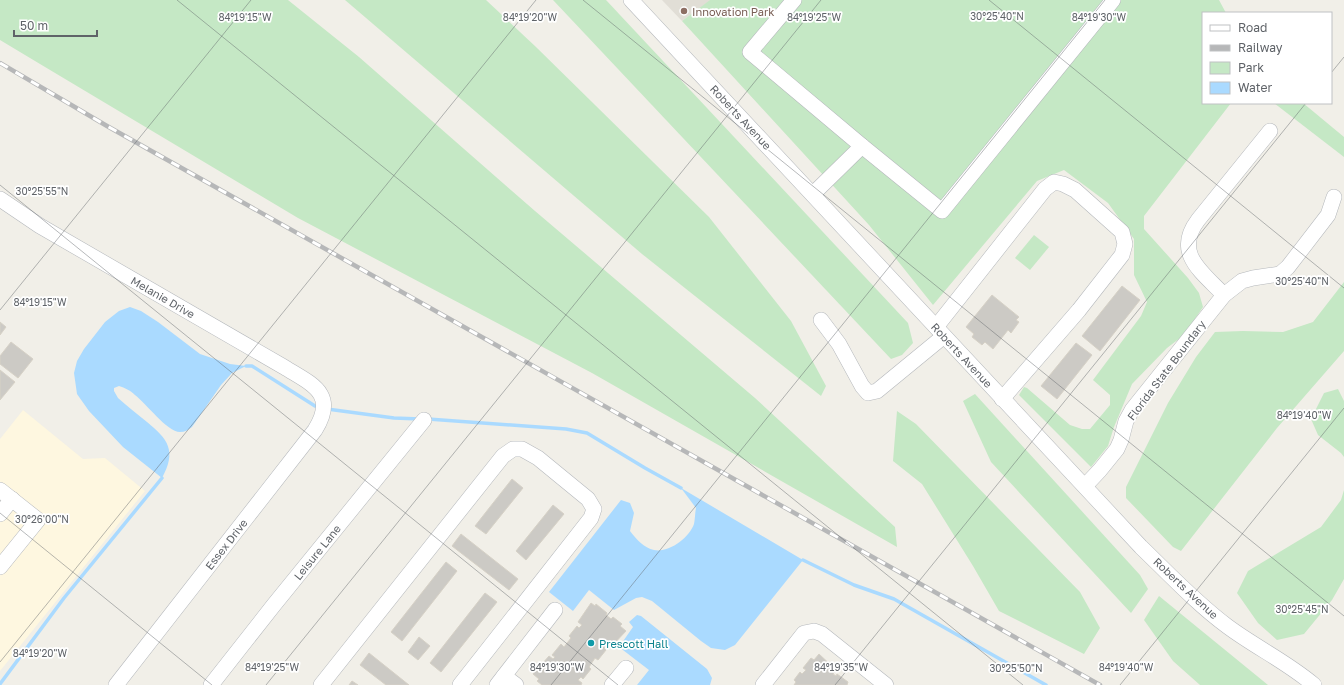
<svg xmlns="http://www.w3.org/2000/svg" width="1344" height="685" font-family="'Golos Text',sans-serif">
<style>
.commercial{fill:#fef7e0}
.education{fill:#e1ded6}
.green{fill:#c5e8c5}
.water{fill:#aadaff}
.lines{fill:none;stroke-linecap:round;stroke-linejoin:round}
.stream{stroke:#aadaff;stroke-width:3.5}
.building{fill:#cccac5;stroke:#d6d1c6}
.minor-casing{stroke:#b5b8bc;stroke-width:16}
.minor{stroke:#fff;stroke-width:15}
.rail-casing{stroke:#b6b7b8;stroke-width:4.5}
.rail{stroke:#fff;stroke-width:3;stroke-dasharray:9;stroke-linecap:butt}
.ticks{fill:none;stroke:#5f6368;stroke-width:1;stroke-opacity:0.45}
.education-dot{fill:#8d6e63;stroke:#fff;stroke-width:1.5}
.culture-dot{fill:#0f9aa8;stroke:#fff;stroke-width:1.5}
.labels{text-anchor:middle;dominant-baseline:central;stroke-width:3.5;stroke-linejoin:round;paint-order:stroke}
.education-label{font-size:11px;fill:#785e54;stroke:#fff;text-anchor:start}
.street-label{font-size:11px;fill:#5f6368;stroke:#fff}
.culture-label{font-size:11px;fill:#0d838f;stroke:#fff;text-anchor:start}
.ticks-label{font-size:10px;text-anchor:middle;fill:#5f6368;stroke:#fff;stroke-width:3.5;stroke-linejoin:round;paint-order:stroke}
</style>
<rect width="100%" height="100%" fill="#f1efe8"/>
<polygon class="commercial" points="23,410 83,459 105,458 145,491 0,671 0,439"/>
<polygon class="education" points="662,0 711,0 682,21"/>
<g class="green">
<polygon points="0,0 288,0 359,57 535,211 755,398 895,527 897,547 592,373 298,218 40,64 0,40"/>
<polygon points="345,0 486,0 536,47 709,217 791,321 826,386 821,396 642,254"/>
<polygon points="553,0 606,0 908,323 913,343 902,355 891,359"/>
<polygon points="710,0 1219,0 1226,13 1203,13 1203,103 1231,103 1144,216 1144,229 1188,278 1199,293 1203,307 1184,335 1167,348 1132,384 1114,427 1108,446 1091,467 1019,395 1024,387 1027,388 1070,425 1082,429 1090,429 1110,405 1110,395 1093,380 1141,316 1147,302 1134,275 1134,239 1108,203 1064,170 1037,181 933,305 869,225 682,21"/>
<polygon points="1274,103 1303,103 1344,137 1344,157"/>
<polygon points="1034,235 1049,247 1030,270 1015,258"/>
<polygon points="1344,282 1344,351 1277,428 1181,551 1173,547 1126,498 1126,487 1168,403 1196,357 1215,332 1243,331 1283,332 1313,322"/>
<polygon points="1338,389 1344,401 1344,457 1341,453 1318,435 1311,419 1324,393"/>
<polygon points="975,394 1140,575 1148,589 1131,613 991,462 963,401"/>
<polygon points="897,411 916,424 1080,592 1100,628 1084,654 999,611 973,566 922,484 893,461"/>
<polygon points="1344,490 1344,579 1332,600 1304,634 1277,640 1258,623 1237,593 1248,571 1321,527 1341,500"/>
<polygon points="1159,596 1268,685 1200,685 1173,661 1144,620"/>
</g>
<g class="water">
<path d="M130 307 141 311 158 322 200 354 230 364 246 366 232 373 221 385 192 427C188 430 185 432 180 432 167 432 146 403 135 395 130 390 125 388 119 386L114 388V391L118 398C127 406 137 414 147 422 168 439 177 451 162 478L123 447 89 411 77 394 74 373 77 361 84 349 105 322 119 311Z"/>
<path d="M681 488 803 560 735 645 725 650 711 648 701 641 652 601 642 597 636 598 614 610 589 590 573 611 549 592 621 500 630 503 634 513 630 531C636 539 644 548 654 550 669 553 689 538 694 524 695 520 695 513 696 508Z"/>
<polygon points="637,615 641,616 707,669 712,678 710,685 637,685 649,670 619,647 633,627 629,622"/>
</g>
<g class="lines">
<g class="stream">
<polyline points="246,366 252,366 315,406 321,407"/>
<polyline points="327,409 394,418 420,419"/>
<polyline points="428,419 566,429 587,433 645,468 681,488"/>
<polyline points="803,560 854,585 894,599 1046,685"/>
<polyline points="0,684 64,598 162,478"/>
</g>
</g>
<g class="building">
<polygon points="1122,286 1140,300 1100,351 1082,336"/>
<polygon points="992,295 1019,317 1016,320 1019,322 1011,333 1008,330 993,349 985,342 982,345 972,337 974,334 966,327"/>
<polygon points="0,322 6,327 0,335"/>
<polygon points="11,342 33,359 18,378 0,364 0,356"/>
<polygon points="1076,343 1092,355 1057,399 1041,386"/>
<polygon points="0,370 15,382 0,400"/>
<polygon points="512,479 523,488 486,534 475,526"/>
<polygon points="553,505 564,514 526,560 516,551"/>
<polygon points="461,534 518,579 509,590 452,546"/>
<polygon points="446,562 457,571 402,641 391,632"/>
<polygon points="485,593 497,602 441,672 430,663"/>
<polygon points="591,603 595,606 596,604 607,613 606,615 611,619 613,617 622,624 620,626 626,631 610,648 606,645 604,648 606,650 598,660 595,658 589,667 591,669 583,679 581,677 578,680 582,683 581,685 542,685 537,681 539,679 533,674 541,663 542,664 549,656 553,659 555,657 552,655 561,644 564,647 571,638 569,636 577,626 579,628 582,625 578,622"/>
<polygon points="419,637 430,646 418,660 408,652"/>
<polygon points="369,653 409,685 386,685 360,665"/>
<polygon points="819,654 836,670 833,674 836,676 837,674 848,682 847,685 794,685 796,682 794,680 800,672 802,674 806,670 803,668 811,658 814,660"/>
<polygon points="352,681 358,685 349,685"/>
</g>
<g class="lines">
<g class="minor-casing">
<g id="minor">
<path d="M631 0 1141 547C1169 574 1196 603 1227 626 1255 647 1287 662 1314 685"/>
<polyline points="794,0 750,52 862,146 942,211 1113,0"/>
<polyline points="813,194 862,146"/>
<path d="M0 199 40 226 284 367C311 384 338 393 315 430L116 685"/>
<path d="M1224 295C1202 272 1173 253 1198 220L1270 131"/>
<polyline points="821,320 839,344 862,386 868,393 877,391 944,336"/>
<polyline points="936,327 1045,189 1054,182 1063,184 1075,190 1122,232 1125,244 1122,255 1079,310 1002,399"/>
<polyline points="1085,486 1100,470 1117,449 1121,440 1126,421 1132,410 1224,295 1242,281 1253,278 1280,274 1288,267 1328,215 1334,197"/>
<polyline points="0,490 38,520 0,567"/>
<polyline points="0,514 12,499"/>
<polyline points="504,676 516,685"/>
<polyline points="211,685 273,606 424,420"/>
<polyline points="321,685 503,456 513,449 522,449 538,458 588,499 594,509 591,518 460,685"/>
<polyline points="497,685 555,610"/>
<polyline points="612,685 626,668"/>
<polyline points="763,685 804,633 814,631 822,634 886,685"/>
</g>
</g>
<use href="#minor" class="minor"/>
<g class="rail-casing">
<polyline id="rail" points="0,63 107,126 1100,685"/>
</g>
<use href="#rail" class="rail"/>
</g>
<path class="ticks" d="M177 0 1023 685M583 0 1344 616M989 0 1344 288M1331 73 1344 57M0 185 618 685M0 310 251 0M0 513 212 685M0 662 536 0M266 685 821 0M551 685 1105 0M835 685 1306 103M1120 685 1344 408"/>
<circle class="education-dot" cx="684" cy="11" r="4"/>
<circle class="culture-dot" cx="591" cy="643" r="4"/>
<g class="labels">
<g class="education-label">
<text x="692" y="11">Innovation Park</text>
</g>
<g class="street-label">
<text transform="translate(741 117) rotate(47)">Roberts Avenue</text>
<text transform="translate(163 297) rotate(30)">Melanie Drive</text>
<text transform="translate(962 355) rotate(47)">Roberts Avenue</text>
<text transform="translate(1166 370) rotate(-53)">Florida State Boundary</text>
<text transform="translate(226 544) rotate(-52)">Essex Drive</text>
<text transform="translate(317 552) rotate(-51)">Leisure Lane</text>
<text transform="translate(1186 588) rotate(43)">Roberts Avenue</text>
</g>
<g class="culture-label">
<text x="599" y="643">Prescott Hall</text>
</g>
</g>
<g class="ticks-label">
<text x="997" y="20">30°25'40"N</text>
<text x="245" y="21">84°19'15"W</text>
<text x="530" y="21">84°19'20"W</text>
<text x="814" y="21">84°19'25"W</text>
<text x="1099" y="21">84°19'30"W</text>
<text x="42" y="195">30°25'55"N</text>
<text x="1302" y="285">30°25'40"N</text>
<text x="40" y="306">84°19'15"W</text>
<text x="1304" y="419">84°19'40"W</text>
<text x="42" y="523">30°26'00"N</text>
<text x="1302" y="613">30°25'45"N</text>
<text x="40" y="657">84°19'20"W</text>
<text x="272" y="671">84°19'25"W</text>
<text x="557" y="671">84°19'30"W</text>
<text x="841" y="671">84°19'35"W</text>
<text x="1126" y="671">84°19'40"W</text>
<text x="1016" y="672">30°25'50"N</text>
</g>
<rect x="1202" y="12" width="130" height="92" fill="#ffffff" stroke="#bfc1c3"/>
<rect x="1210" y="25" width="20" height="6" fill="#ffffff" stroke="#bfc1c3"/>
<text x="1238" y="32" font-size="12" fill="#5f6368">Road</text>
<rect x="1210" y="45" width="20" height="6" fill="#b6b7b8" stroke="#bfc1c3"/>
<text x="1238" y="52" font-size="12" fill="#5f6368">Railway</text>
<rect x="1210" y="62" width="20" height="12" fill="#c5e8c5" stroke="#bfc1c3"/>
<text x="1238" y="72" font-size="12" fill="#5f6368">Park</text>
<rect x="1210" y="82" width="20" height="12" fill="#aadaff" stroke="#bfc1c3"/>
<text x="1238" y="92" font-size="12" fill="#5f6368">Water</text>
<path d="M14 30v6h83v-6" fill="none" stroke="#5f6368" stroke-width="2"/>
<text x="20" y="30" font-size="12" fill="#5f6368" stroke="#ffffff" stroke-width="3" paint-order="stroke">50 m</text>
</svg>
